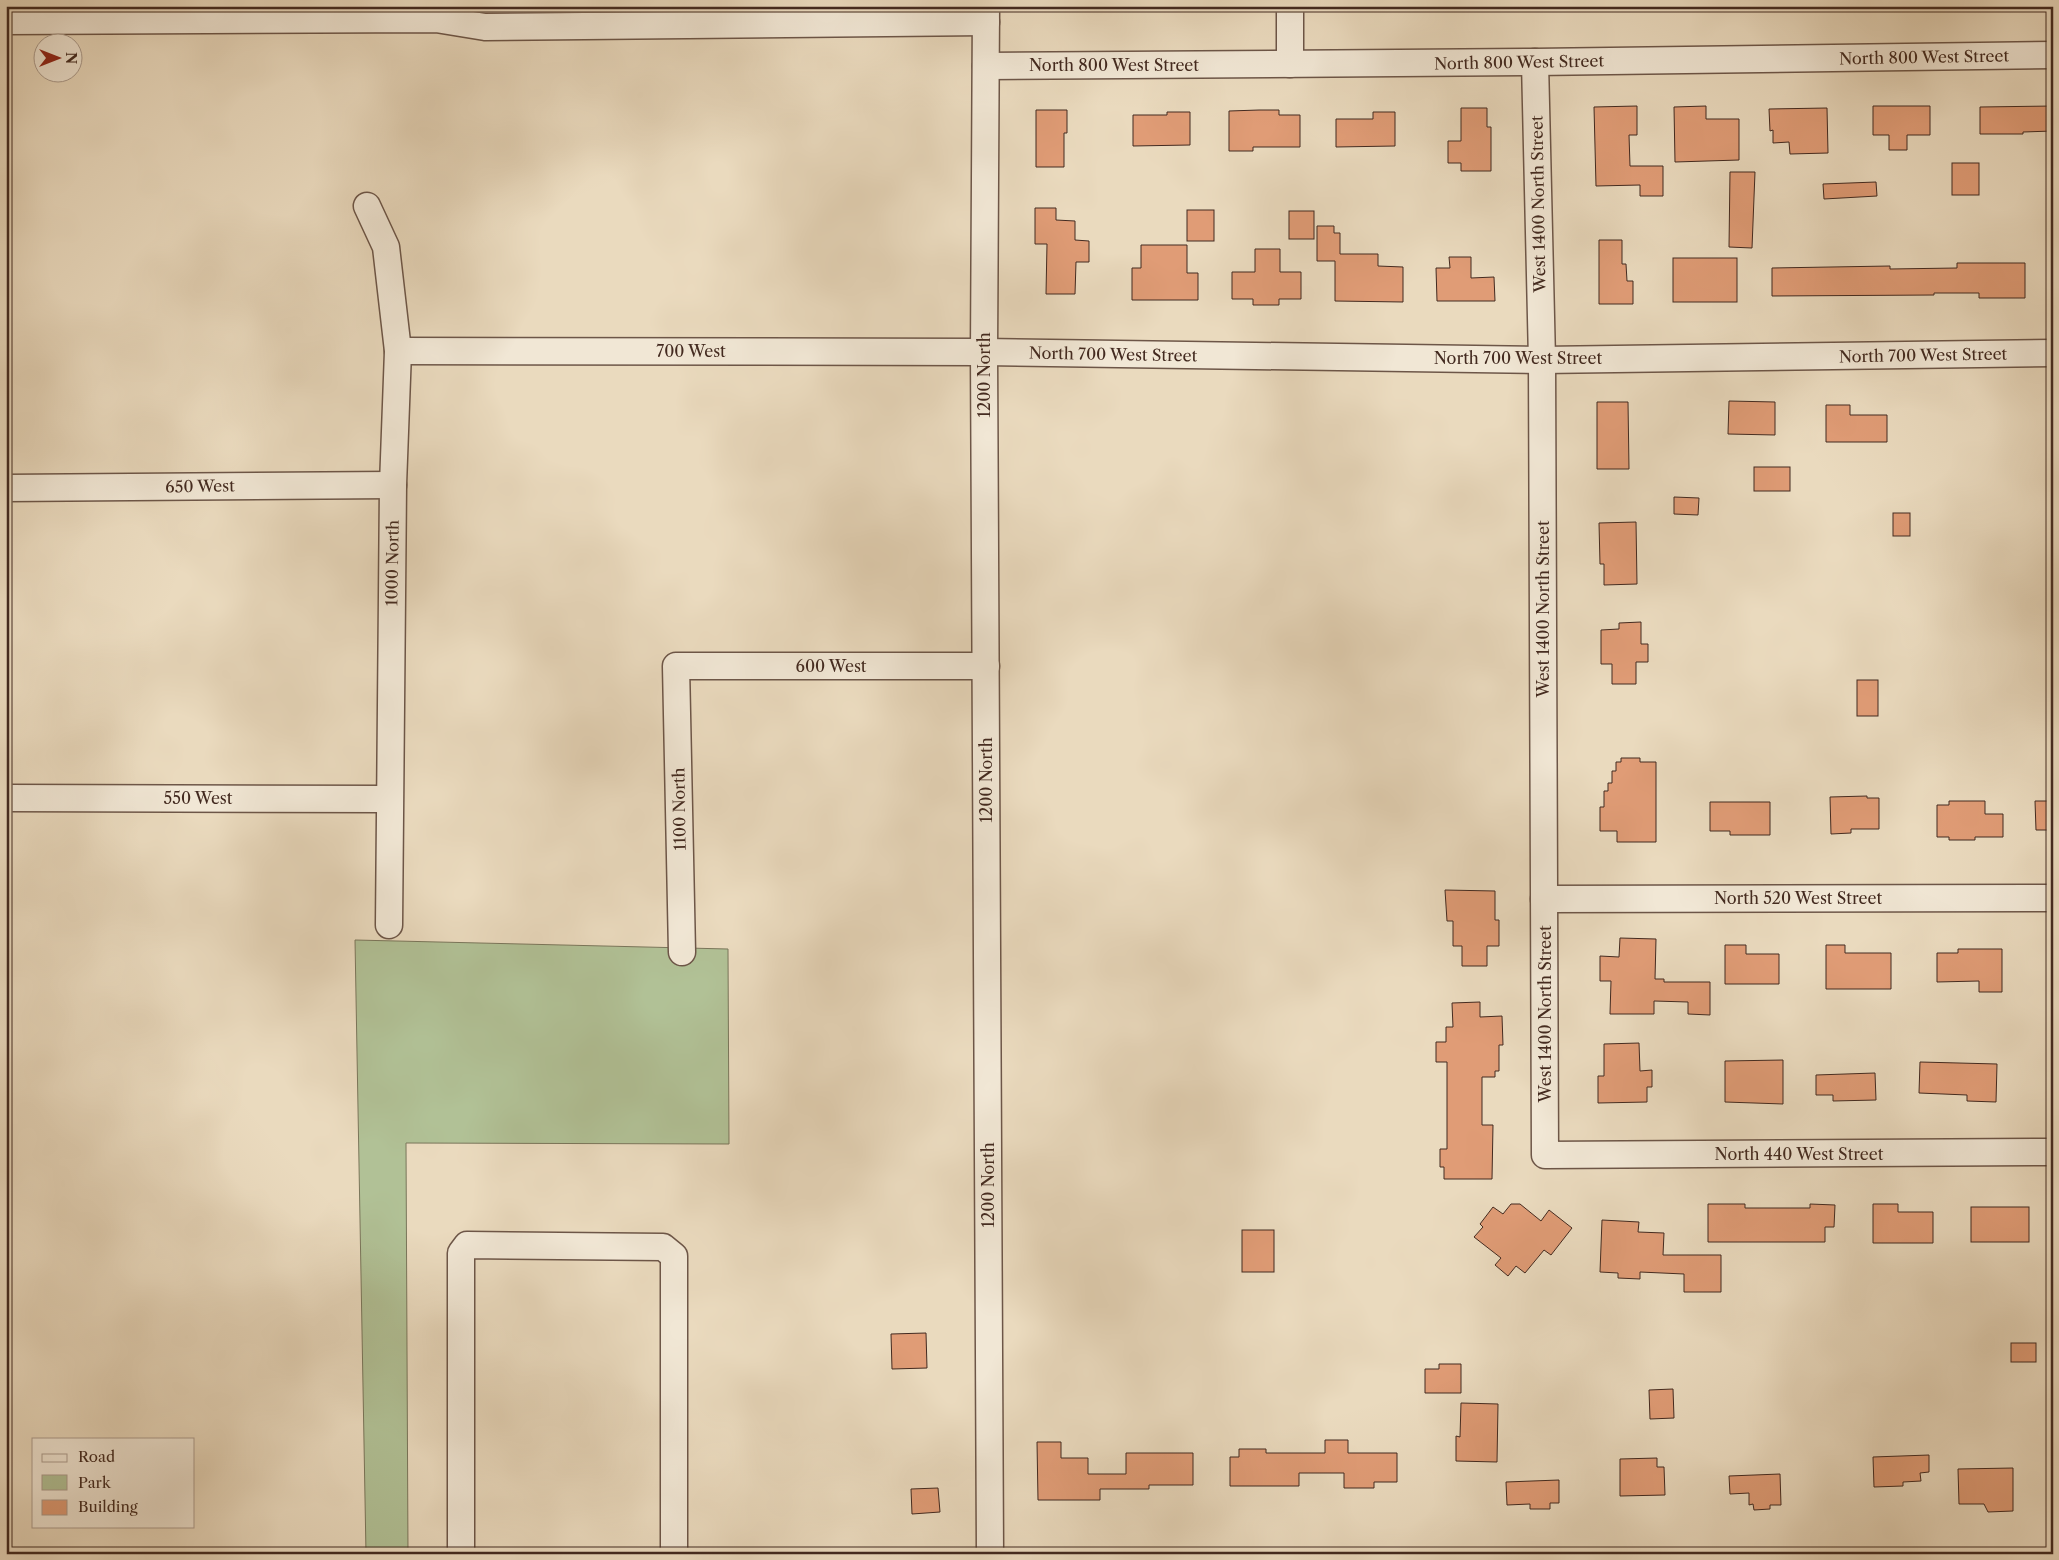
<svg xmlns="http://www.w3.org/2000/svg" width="2059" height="1560" font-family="'Libre Caslon Text',serif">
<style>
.green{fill:#b1c196;stroke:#7a765b}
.building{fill:#e09c76;stroke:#432a20}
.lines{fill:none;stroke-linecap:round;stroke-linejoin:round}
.minor-casing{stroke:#6d5648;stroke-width:29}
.minor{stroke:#f1e7d5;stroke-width:26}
.labels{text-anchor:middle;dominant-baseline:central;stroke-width:5;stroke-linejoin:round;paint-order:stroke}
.street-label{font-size:16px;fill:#432a20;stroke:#f1e7d5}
</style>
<rect width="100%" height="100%" fill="#eadabe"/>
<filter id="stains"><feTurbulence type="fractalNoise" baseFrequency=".004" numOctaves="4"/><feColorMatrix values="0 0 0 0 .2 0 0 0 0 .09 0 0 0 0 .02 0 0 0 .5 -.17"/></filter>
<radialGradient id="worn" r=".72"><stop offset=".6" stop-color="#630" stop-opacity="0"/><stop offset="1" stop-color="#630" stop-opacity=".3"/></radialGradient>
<polygon class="green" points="355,940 728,949 729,1144 406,1143 408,1554 366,1554"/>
<g class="building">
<polygon points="1637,106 1637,135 1629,135 1630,166 1663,166 1663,196 1640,196 1640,185 1596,186 1594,107"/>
<polygon points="1706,106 1706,119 1739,119 1739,160 1675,162 1674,107"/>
<polygon points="1873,106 1930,106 1930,135 1907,135 1907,150 1889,150 1889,135 1873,135"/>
<polygon points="2053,106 2053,131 2023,132 2023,134 1980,134 1980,107"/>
<polygon points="1461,108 1487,108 1487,127 1491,127 1491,171 1461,171 1461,163 1448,163 1448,141 1461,141"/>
<polygon points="1827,108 1828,153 1790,154 1789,142 1773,143 1773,130 1770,131 1769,109"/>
<polygon points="1036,110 1067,110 1067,133 1064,133 1064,167 1036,167"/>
<polygon points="1259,110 1279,110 1279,115 1300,115 1300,147 1253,147 1253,151 1229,151 1229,111"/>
<polygon points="1167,112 1190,112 1190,145 1133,146 1133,115 1167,115"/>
<polygon points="1373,112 1395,112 1395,146 1336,147 1336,119 1373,119"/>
<rect x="1952" y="163" width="27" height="32"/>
<polygon points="1730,172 1755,172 1752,248 1729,247"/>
<polygon points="1876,182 1877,196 1824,199 1823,184"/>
<polygon points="1035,208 1056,208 1056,220 1075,221 1075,240 1089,241 1089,262 1076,262 1075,294 1046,294 1047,244 1035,244"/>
<rect x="1187" y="210" width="27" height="31"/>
<rect x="1289" y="211" width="25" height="28"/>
<polygon points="1317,226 1334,226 1334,233 1340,233 1340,254 1378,254 1378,266 1403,267 1403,302 1335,301 1335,261 1317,261"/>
<polygon points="1599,240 1622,240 1622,264 1626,264 1627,281 1633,281 1633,304 1599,304"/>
<polygon points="1141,245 1187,245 1187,273 1198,273 1198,300 1132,300 1132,268 1141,268"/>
<polygon points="1255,249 1280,249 1280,272 1301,272 1301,299 1279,299 1279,305 1253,305 1253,299 1232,299 1232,272 1255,272"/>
<polygon points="1449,257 1471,257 1471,278 1494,277 1495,301 1437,301 1436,268 1450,268"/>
<rect x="1673" y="258" width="64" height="44"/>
<polygon points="1957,263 2025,263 2025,298 1979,298 1979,293 1934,293 1934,295 1772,296 1772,268 1890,266 1890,269 1957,268"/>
<polygon points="1729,401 1775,402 1775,435 1728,434"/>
<polygon points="1597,402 1628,402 1629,469 1597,469"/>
<polygon points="1826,405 1850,405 1850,415 1887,415 1887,442 1826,442"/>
<rect x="1754" y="467" width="36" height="24"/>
<polygon points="1674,497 1699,498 1698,515 1674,514"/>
<rect x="1893" y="513" width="17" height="23"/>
<polygon points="1636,522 1637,584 1604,585 1604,564 1600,564 1599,523"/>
<polygon points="1641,622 1641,644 1648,644 1648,662 1636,662 1636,684 1612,684 1612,664 1601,664 1601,630 1619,629 1619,623"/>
<rect x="1857" y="680" width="21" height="36"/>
<polygon points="1621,758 1640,758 1640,762 1656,762 1656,842 1617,842 1617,831 1600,831 1600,807 1604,807 1604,791 1608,791 1608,783 1612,783 1612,771 1616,771 1616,762 1621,762"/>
<polygon points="1867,796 1867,798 1879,798 1879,829 1851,829 1851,833 1831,834 1830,797"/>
<polygon points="1949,801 1985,801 1985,814 2003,814 2003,837 1975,837 1975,840 1949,840 1949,837 1937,837 1937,805 1949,805"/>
<polygon points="2035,801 2053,801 2053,830 2036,830"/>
<polygon points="1710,802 1770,802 1770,835 1730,835 1730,831 1710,831"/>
<polygon points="1445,890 1495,891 1495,920 1499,920 1499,946 1487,946 1487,966 1462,966 1462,946 1453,946 1453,921 1447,921"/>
<polygon points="1620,938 1656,939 1655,979 1664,979 1664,982 1710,982 1710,1015 1688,1014 1688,1002 1654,1001 1654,1014 1610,1014 1611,981 1600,981 1600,956 1619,957"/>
<polygon points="1725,945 1746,945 1746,954 1779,954 1779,984 1725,984"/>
<polygon points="1826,945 1845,945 1845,953 1891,953 1891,989 1826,989"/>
<polygon points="1958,949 2002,949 2002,992 1979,992 1979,981 1937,982 1937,953 1958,953"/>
<polygon points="1480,1002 1480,1017 1502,1016 1503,1045 1499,1045 1499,1071 1495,1071 1495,1077 1482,1077 1482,1125 1493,1125 1492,1179 1444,1179 1444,1167 1440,1167 1440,1149 1447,1149 1447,1062 1436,1062 1436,1042 1446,1042 1446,1027 1453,1027 1452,1003"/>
<polygon points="1639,1043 1640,1071 1652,1070 1652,1087 1647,1087 1647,1102 1598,1103 1598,1076 1604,1076 1604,1044"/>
<polygon points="1783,1060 1783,1104 1725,1102 1725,1061"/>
<polygon points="1920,1062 1997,1064 1996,1102 1967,1101 1967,1095 1919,1093"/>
<polygon points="1875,1073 1876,1100 1833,1101 1833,1095 1816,1095 1816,1075"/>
<polygon points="1511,1204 1520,1204 1541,1221 1549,1210 1572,1228 1551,1255 1544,1250 1525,1273 1516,1266 1508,1276 1495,1265 1501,1258 1474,1237 1483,1227 1480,1224 1493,1207 1503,1214"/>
<polygon points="1708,1204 1745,1204 1745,1208 1810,1208 1810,1204 1835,1205 1834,1227 1825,1227 1825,1242 1708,1242"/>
<polygon points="1873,1204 1898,1204 1898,1212 1933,1212 1933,1243 1873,1243"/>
<rect x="1971" y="1207" width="58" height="35"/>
<polygon points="1602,1220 1639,1222 1638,1232 1664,1233 1663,1255 1721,1255 1721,1292 1684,1292 1684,1274 1640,1272 1640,1279 1618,1278 1618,1273 1600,1272"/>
<rect x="1242" y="1230" width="32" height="42"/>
<polygon points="926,1333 927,1368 892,1369 891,1334"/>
<rect x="2011" y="1343" width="25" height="19"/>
<polygon points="1439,1364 1461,1364 1461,1393 1425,1393 1425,1369 1439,1369"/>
<polygon points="1673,1389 1674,1418 1650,1419 1649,1390"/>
<polygon points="1461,1403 1498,1404 1497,1462 1456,1461 1456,1436 1460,1437"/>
<polygon points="1325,1440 1348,1440 1348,1453 1397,1453 1397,1482 1374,1482 1374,1488 1344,1488 1344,1473 1299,1473 1299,1486 1230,1486 1230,1457 1239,1457 1239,1449 1266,1449 1266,1453 1325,1453"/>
<polygon points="1037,1442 1061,1442 1061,1458 1088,1458 1088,1474 1126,1474 1126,1453 1193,1453 1193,1485 1149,1485 1149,1489 1100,1489 1100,1500 1038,1500"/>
<polygon points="1929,1455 1929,1472 1920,1473 1921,1481 1903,1482 1903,1486 1874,1487 1873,1457"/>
<polygon points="1657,1458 1657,1467 1664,1467 1665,1495 1620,1496 1620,1459"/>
<polygon points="2013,1468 2013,1511 1988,1512 1984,1504 1959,1504 1958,1469"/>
<polygon points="1780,1474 1781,1505 1770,1505 1770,1509 1754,1510 1753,1504 1749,1505 1749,1493 1730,1494 1729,1476"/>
<polygon points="1559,1480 1559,1503 1550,1503 1550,1509 1530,1509 1530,1504 1507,1505 1506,1482"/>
<polygon points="938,1488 940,1512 912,1514 911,1489"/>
</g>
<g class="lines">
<g class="minor-casing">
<g id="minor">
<polyline points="986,6 984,352 990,1554"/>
<polyline points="1290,6 1290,64"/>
<polyline points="6,21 436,19 485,27 986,22"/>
<polyline points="1535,62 1542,360 1545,1155 2053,1152"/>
<polyline points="986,66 1535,62 2053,55"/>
<polyline points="367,206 386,247 398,351 393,485 389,925"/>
<polyline points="398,351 984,352 1542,360 2053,353"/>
<polyline points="6,488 393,485"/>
<polyline points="6,798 389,799"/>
<polyline points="1544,899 2053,898"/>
<polyline points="682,952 676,666 986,666"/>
<polyline points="461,1554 461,1253 467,1245 663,1247 674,1256 674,1554"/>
</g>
</g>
<use href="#minor" class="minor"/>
</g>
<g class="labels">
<g class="street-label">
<text transform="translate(1924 57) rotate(-1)">North 800 West Street</text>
<text transform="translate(1519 62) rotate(-1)">North 800 West Street</text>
<text x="1114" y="65">North 800 West Street</text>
<text transform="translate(1538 204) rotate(-91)">West 1400 North Street</text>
<text x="691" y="351">700 West</text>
<text transform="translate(1113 354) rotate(1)">North 700 West Street</text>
<text transform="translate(1923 355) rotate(-1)">North 700 West Street</text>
<text x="1518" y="358">North 700 West Street</text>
<text transform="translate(984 375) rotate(-90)">1200 North</text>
<text transform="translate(200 486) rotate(-1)">650 West</text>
<text transform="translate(392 563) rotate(-89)">1000 North</text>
<text transform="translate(1543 609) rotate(-90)">West 1400 North Street</text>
<text x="831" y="666">600 West</text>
<text transform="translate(986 780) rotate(-90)">1200 North</text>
<text x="198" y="798">550 West</text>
<text transform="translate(679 809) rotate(-91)">1100 North</text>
<text x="1798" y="898">North 520 West Street</text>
<text transform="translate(1545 1014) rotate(-90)">West 1400 North Street</text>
<text x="1799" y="1154">North 440 West Street</text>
<text transform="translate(988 1185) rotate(-90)">1200 North</text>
</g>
</g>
<rect width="2059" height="1560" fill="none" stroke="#eadabe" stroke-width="25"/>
<rect x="8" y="8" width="2044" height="1545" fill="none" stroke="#432a20" stroke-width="2.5"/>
<rect x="12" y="12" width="2034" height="1535" fill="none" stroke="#432a20"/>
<rect x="32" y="1438" width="162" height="90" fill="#f1e7d5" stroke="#ab9b8d"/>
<rect x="42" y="1454" width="25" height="8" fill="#f1e7d5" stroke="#ab9b8d"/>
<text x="78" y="1462" font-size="15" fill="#432a20">Road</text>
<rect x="42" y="1475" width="25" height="15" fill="#b1c196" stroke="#ab9b8d"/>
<text x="78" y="1488" font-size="15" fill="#432a20">Park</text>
<rect x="42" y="1500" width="25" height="15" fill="#e09c76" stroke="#ab9b8d"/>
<text x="78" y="1512" font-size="15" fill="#432a20">Building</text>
<g transform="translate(58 58) rotate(90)"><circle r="24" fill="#f1e7d5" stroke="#ab9b8d"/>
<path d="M0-4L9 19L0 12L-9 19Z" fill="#8f2418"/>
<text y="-8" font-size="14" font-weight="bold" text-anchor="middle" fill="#432a20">N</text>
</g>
<rect width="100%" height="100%" filter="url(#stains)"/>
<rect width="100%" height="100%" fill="url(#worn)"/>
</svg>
